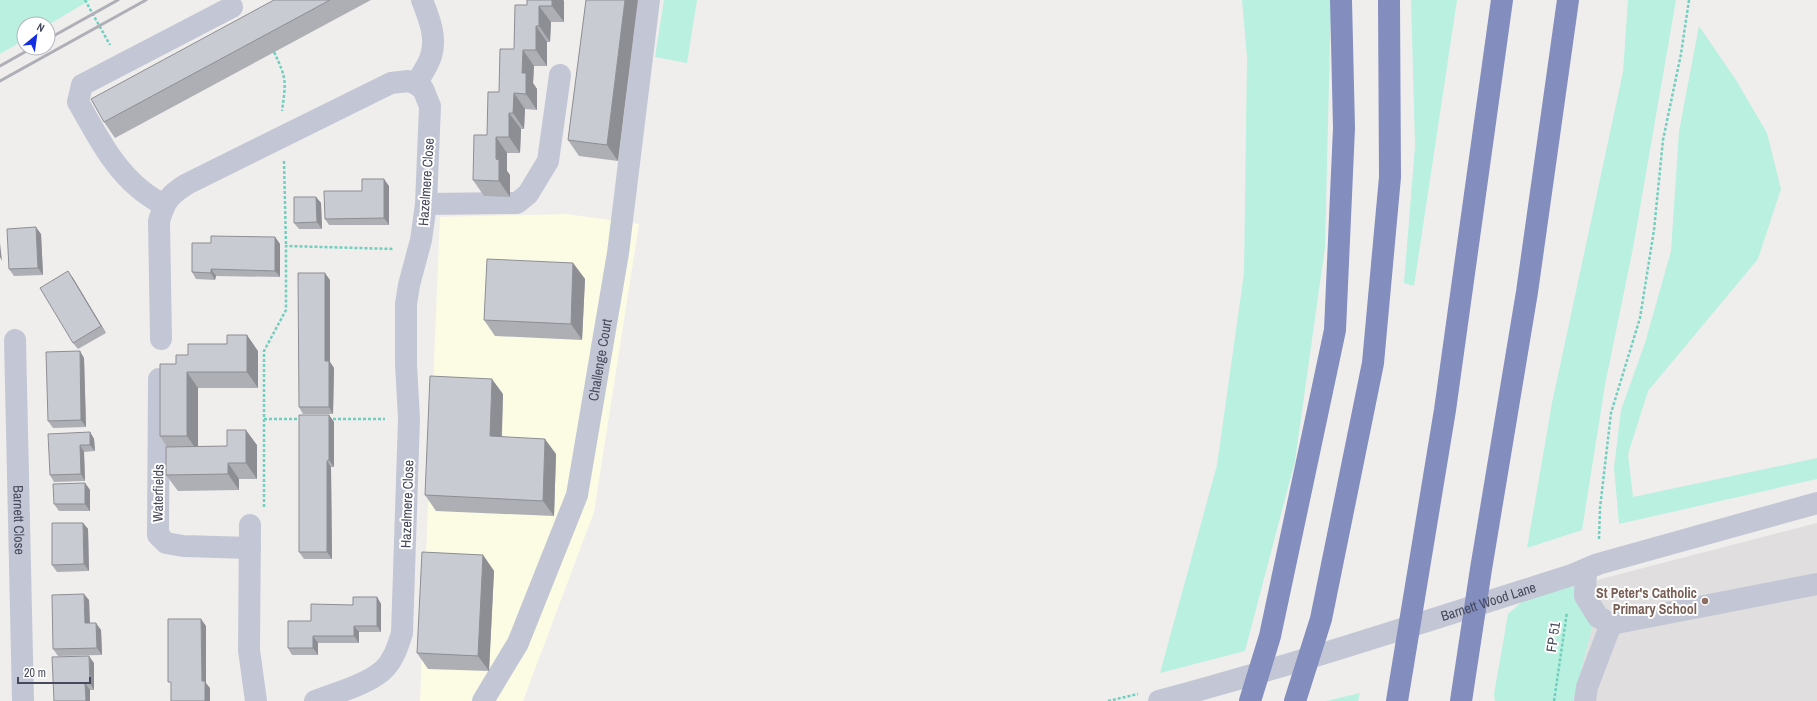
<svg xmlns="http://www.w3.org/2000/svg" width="1817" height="701" font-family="'Archivo Narrow',sans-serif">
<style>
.commercial{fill:#fcfce5}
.education{fill:#e1dedf}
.green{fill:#b9f0df}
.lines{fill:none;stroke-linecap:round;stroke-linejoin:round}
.path{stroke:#70cfbe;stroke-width:2.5;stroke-dasharray:3 2;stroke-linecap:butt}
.minor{stroke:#c3c7d5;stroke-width:22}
.highway{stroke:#838dbe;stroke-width:22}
.rail{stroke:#afafb8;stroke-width:3}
.wall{fill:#adafb5}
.shaded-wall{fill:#8d8e94}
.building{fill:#c9cbd3;stroke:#8d8e94}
.education-dot{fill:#8d6e63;stroke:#fff;stroke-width:1.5}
.labels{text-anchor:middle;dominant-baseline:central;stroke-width:4;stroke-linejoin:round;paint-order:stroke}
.street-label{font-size:14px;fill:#45495b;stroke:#fff}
.education-label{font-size:14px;font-weight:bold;fill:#785e54;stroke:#fff;text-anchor:end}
</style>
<rect width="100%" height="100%" fill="#f0eeed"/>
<polygon class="commercial" points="566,214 639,224 594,512 523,701 420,701 440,217"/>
<polygon class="education" points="1817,523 1817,701 1573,701 1594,621 1593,581"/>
<g class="green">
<polygon points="0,0 90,0 48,25 24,24 24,40 0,54"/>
<polygon points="664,0 697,0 687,63 655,57"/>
<polygon points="1242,0 1331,0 1325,247 1295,461 1245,651 1160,673 1217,465 1244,273 1247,57"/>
<polygon points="1411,0 1457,0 1414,286 1404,283 1415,146"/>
<polygon points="1628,0 1676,0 1633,248 1605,385 1582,530 1527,548 1552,403 1623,72"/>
<polygon points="1699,26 1736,80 1767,133 1781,189 1758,259 1648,391 1628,454 1633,497 1817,458 1817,479 1619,524 1614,468 1621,410 1645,343 1671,251 1679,131"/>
<polygon points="1593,581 1594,621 1573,701 1495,701 1494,694 1508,614 1525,599"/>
<polygon points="1360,693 1358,701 1326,701"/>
</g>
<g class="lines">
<g class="path">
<polyline points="85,0 110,45"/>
<path d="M274 52C287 79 286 82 282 111"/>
<polyline points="284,161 286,246"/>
<polyline points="264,419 301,419"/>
<polyline points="328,419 385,419"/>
<polyline points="264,507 264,351 286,310 286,246 394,249"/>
<polyline points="1599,539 1600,508 1611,413 1640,318 1654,230 1663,140 1681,54 1689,0"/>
<polyline points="1108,701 1138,694"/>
<polyline points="1554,701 1567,612"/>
</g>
<g class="minor">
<path d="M416 84C421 75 428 66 431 56 437 37 429 18 422 0"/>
<polyline points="426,204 517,203 528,194 548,161 560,75"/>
<path d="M164 206C156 200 148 196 141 190 112 167 96 133 78 102L82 85 232 7"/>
<path d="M161 339 159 221C165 201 169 195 187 184L391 83 408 81 416 84 423 89 430 106 426 204 421 240 409 285 406 304V364L409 419 402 633C398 646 393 662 382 671 366 685 335 693 315 701"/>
<path id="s1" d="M15 340 23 701"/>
<polyline points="159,379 158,535 166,543 183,546 250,548"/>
<polyline points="250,525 249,650 256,701"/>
<polyline points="1586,569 1585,596 1598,617 1611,624 1817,584"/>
<path id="s2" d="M483 701 518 643 577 495 618 253 649 0"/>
<path id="s3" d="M1159 701C1298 664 1435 618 1572 575L1598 564 1817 503"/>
<polyline points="1585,701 1587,687 1611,624"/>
</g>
<g class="highway">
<polyline points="1250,701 1270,636 1335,330 1344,128 1341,0"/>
<polyline points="1295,701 1321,619 1373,363 1390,177 1389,0"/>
<polyline points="1397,701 1445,410 1502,0"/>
<polyline points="1461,701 1481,569 1527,292 1568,0"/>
</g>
<g class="rail">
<polyline points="48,39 118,0"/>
<polyline points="0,66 32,48"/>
<polyline points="0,81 146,0"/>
</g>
</g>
<g class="wall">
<polygon points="274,0 371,0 115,138 104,122"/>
<polygon points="527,0 563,0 564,1 564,22 551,22 550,42 547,42 547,66 534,66 533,83 537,89 537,110 525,109 524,129 521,129 520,153 507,153 507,171 510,175 510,197 484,196 473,180 487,135 499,92 514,49 527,5"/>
<polygon points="586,0 618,161 579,156 568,140"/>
<polygon points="389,186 389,225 329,225 325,219"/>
<polygon points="316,197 321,203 322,229 299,229 294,223"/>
<polygon points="41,234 43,275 14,276 9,269"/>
<polygon points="275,237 280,244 280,277 216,276 215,280 196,279 192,272 211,243"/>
<polygon points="573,263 585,279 582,340 495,336 484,320"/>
<polygon points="73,278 106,333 78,349 73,343"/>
<polygon points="330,280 330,362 334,368 333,414 303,414 299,407"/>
<polygon points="258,351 258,388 198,388 198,447 257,445 257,479 239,479 239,490 178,491 166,475 167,447 160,436 188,355"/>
<polygon points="84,358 86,427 53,428 48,421"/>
<polygon points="503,394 502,436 556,454 554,516 436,511 425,495"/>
<polygon points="329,415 334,422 334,467 331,467 332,559 304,559 299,552"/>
<polygon points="90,432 94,439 95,451 84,452 85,481 54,482 50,475"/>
<polygon points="85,483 90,490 90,511 59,511 54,504"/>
<polygon points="83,523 88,529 89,571 57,572 52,565"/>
<polygon points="483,555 494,571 489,671 428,669 417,653"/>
<polygon points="377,597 381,604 381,632 359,632 359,643 318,643 318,655 292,655 288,648 311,621 353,605"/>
<polygon points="89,600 90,623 101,630 102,655 58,656 53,649"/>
<polygon points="94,663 94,690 90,690 90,701 54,701"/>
</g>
<g class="shaded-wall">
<polygon points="552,0 563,0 564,1 564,22 552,6"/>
<polygon points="625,0 638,0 618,161 607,145"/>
<polygon points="539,6 551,22 550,42 539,26"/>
<polygon points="536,26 547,42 547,66 536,50"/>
<polygon points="523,50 534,66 533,83 537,89 537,110 526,94 522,73"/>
<polygon points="514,93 525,109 524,129 513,113"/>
<polygon points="509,113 521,129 520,153 509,137"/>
<polygon points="496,137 507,153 507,171 510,175 510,197 499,181 496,159"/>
<polygon points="384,179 389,186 389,225 384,218"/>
<polygon points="316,197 321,203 322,229 317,222"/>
<polygon points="36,227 41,234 43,275 38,268"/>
<polygon points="275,237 280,244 280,277 275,271"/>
<polygon points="0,243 2,261 0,257"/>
<polygon points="573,263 585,279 582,340 571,324"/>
<polygon points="211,269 216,276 215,280 211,273"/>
<polygon points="68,271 73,278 106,333 101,326"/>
<polygon points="325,273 330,280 330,362 334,368 333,414 329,407 325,361"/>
<polygon points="247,335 258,351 258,388 247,372"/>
<polygon points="80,351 84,358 86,427 81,420"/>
<polygon points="187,372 198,388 198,452 187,436"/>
<polygon points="492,379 503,394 501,452 490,436"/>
<polygon points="329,415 334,422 334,467 329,460"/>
<polygon points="246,430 257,445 257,479 246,463"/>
<polygon points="90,432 94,439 95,451 90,445"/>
<polygon points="545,439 556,454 554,516 543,501"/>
<polygon points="80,445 84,452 85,481 81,474"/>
<polygon points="327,461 331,467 332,559 327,552"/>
<polygon points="228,463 239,479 239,490 228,474"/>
<polygon points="85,483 90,490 90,511 85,504"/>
<polygon points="83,523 88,529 89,571 84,564"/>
<polygon points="483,555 494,571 489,671 478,656"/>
<polygon points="84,594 89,600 90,630 85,623"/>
<polygon points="377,597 381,604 381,632 377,626"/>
<polygon points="201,619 206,626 206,683 210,688 210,701 205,701 202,681"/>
<polygon points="96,623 101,630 102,655 97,648"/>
<polygon points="354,626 359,632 359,643 354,636"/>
<polygon points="313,636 318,643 318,655 313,648"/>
<polygon points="89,656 94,663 94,690 90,683"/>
<polygon points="85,683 90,690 90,701 86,701"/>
</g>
<g class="building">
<polygon points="274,0 330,0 104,122 91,99"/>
<polygon points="527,0 552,0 552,6 539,6 539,26 536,26 536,50 523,50 522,73 526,73 526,94 514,93 513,113 509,113 509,137 496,137 496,159 499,160 499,181 473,180 474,135 487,135 488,92 499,92 500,49 514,49 515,5 527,5"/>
<polygon points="586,0 625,0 607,145 568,140"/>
<polygon points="362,179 384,179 384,218 325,219 324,191 362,191"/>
<polygon points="294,197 316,197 317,222 294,223"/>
<polygon points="36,227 38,268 9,269 7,229"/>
<polygon points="211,236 275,237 275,271 211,269 211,273 192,272 192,243 211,243"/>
<polygon points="487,259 573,263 571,324 484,320"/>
<polygon points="68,271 101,326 73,343 40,288"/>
<polygon points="298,273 325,273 325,361 329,361 329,407 299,407"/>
<polygon points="227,335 247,335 247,372 187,372 187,436 160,436 160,364 176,364 176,355 188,355 188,344 227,344"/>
<polygon points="80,351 81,420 48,421 46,352"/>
<polygon points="430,376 492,379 490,436 545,439 543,501 425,495"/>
<polygon points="299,415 329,415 329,460 327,461 327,552 299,552"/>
<polygon points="227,430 246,430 246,463 228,463 228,474 166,475 166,447 227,446"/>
<polygon points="90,432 90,445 80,445 81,474 50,475 48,434"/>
<polygon points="85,483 85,504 54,504 53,484"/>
<polygon points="52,523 83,523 84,564 52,565"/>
<polygon points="422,552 483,555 478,656 417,653"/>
<polygon points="84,594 85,623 96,623 97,648 53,649 52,595"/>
<polygon points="353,597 377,597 377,626 354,626 354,636 313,636 313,648 288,648 288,621 311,621 311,604 353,605"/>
<polygon points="168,619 201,619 202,681 205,681 205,701 171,701 171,682 168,682"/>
<polygon points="89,656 90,683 85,683 86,701 54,701 52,657"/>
</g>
<circle class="education-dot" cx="1705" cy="601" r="4"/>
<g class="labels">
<g class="street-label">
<text transform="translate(426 182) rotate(-86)">Hazelmere Close</text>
<text stroke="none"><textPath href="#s2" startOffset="364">Challenge Court</textPath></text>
<text transform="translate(158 493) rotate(-89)">Waterfields</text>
<text transform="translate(407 504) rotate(-88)">Hazelmere Close</text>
<text stroke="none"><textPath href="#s1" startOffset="180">Barnett Close</textPath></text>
<text stroke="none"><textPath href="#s3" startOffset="344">Barnett Wood Lane</textPath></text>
<text transform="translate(1553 637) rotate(-82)">FP 51</text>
</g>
<g class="education-label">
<text x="1697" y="593">St Peter's Catholic<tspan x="1697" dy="16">Primary School</tspan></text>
</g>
</g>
<g transform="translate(36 36) rotate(29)"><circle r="19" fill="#ffffff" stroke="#b5b6bd"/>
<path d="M0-3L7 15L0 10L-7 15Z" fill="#132de4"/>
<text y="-6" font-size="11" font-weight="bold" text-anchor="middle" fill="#45495b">N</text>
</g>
<path d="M18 677v6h72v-6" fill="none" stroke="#45495b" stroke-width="2"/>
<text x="24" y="677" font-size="12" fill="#45495b" stroke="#ffffff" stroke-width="3" paint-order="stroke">20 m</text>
</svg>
